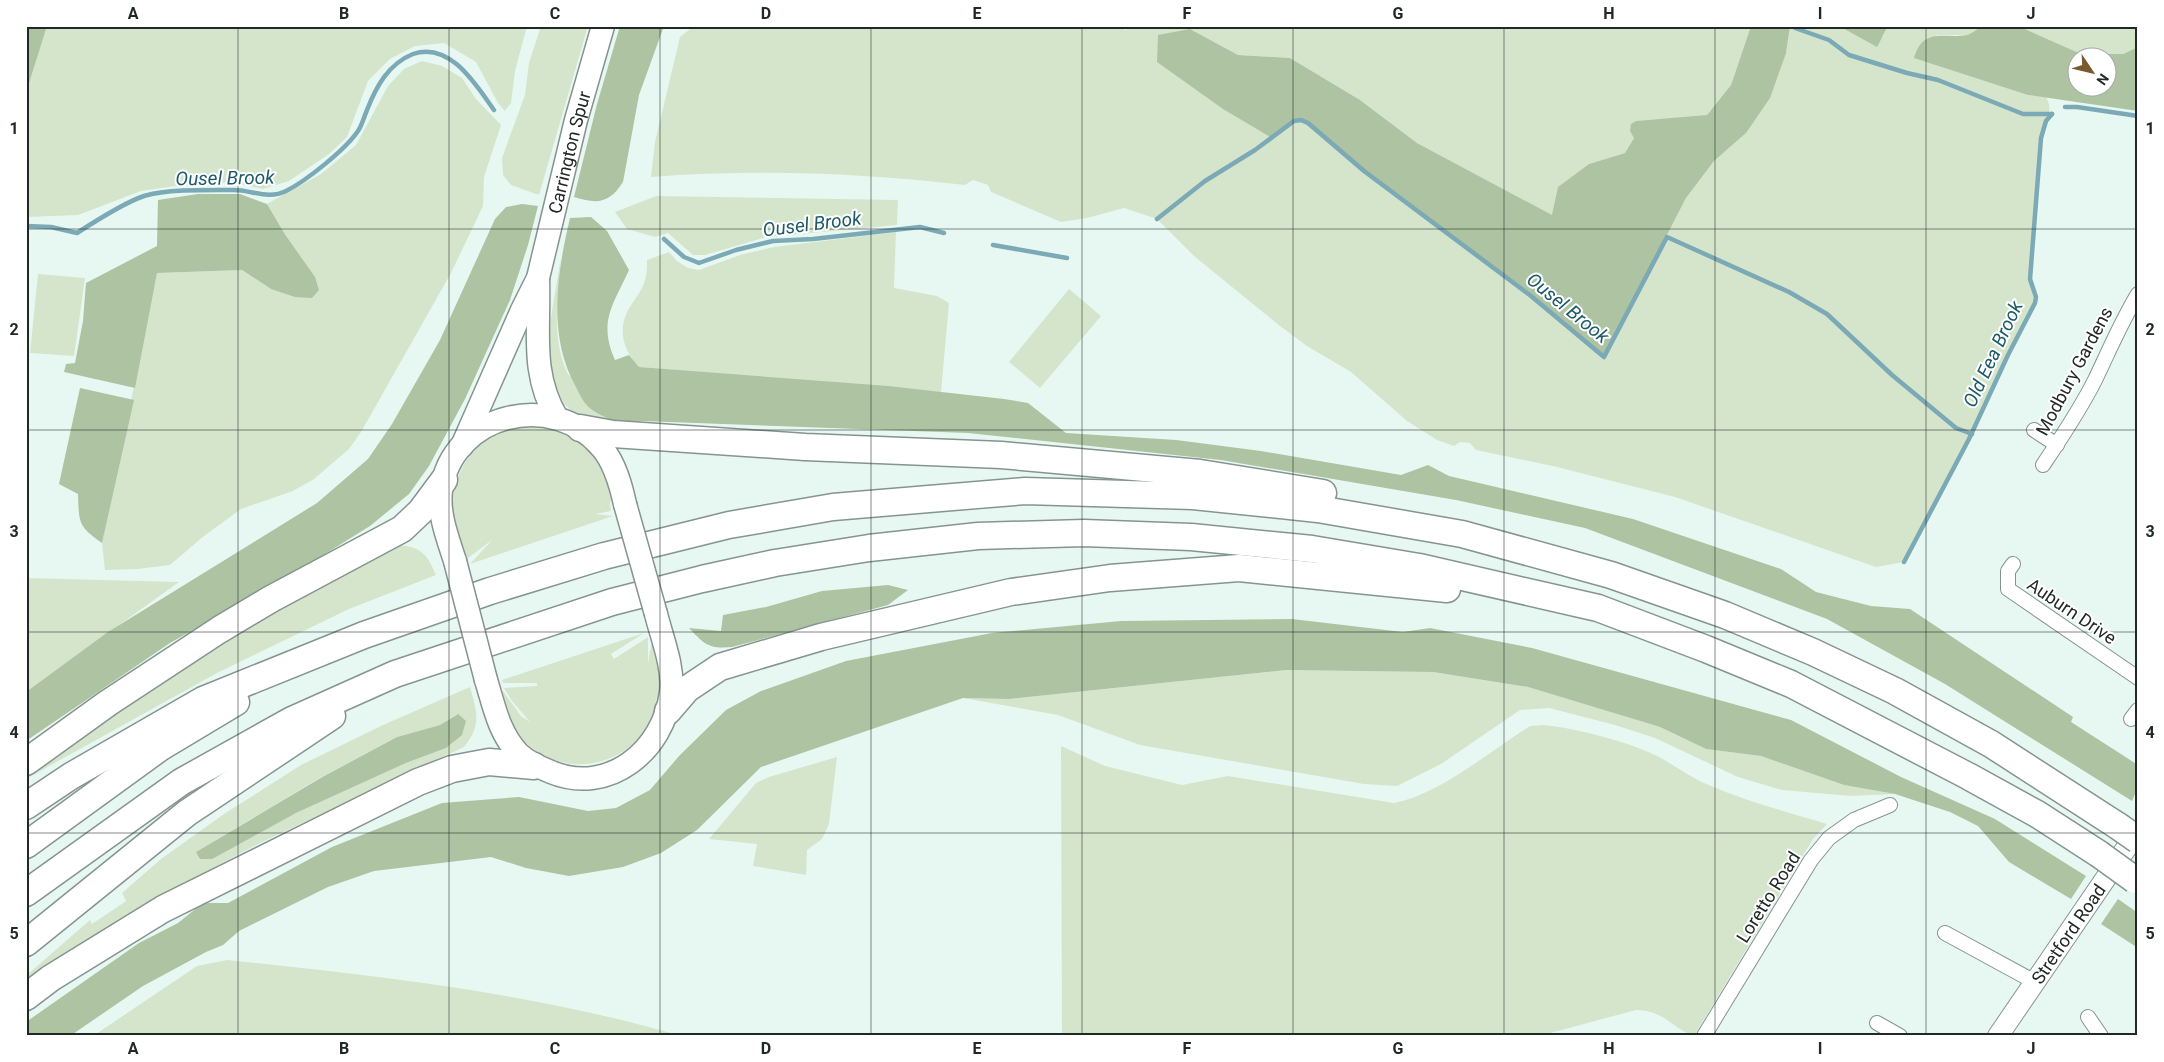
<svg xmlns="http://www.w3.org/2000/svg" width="2164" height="1062" font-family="Roboto,sans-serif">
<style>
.green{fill:#d5e5cc;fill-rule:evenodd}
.forest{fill:#adc3a1;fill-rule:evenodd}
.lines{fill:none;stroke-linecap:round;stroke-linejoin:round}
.stream{stroke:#7ba9b5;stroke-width:4.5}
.street-casing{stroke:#859490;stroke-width:16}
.secondary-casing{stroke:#859490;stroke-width:22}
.primary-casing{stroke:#859490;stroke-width:25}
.highway-casing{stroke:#859490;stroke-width:29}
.street{stroke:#fff;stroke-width:14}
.secondary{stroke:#fff;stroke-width:20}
.primary{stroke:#fff;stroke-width:22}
.highway{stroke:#fff;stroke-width:26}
.primary-bridge-casing{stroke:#859490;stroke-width:25;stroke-linecap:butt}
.highway-bridge-casing{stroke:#859490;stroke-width:29;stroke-linecap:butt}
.primary-bridge{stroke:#fff;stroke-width:22}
.highway-bridge{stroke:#fff;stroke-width:26}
.grid{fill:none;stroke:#222826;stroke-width:1;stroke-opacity:0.55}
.labels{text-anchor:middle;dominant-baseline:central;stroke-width:4;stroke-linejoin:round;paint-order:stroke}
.street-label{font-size:18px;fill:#222826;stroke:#fff}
.water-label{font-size:19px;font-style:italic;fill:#1b5a68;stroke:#fff}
.neatline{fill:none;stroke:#222826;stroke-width:2}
.grid-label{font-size:16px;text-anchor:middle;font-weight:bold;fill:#222826}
</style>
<rect width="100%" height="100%" fill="#e7f8f2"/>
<g class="green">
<polygon points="47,26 527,26 515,71 511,103 505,111 498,103 476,62 444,43 415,46 390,59 368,81 347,137 329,154 289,181 263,189 235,183 203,182 141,191 78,215 26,217 26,93"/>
<polygon points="541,26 588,26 539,195 511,185 503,175 502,158 525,95 529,63"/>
<path d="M694 26H1120L1125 30 1136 26H1751L1731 85 1706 116 1636 121 1634 138 1625 153 1589 164 1553 216 1417 143 1360 100 1290 58 1238 55 1190 29 1294 121 1301 120 1308 123 1364 171 1531 296 1604 357 1686 198 1714 161 1746 133 1786 53 1790 26H1839L1883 37 1888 26H1981L1970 35H1935L2028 95 2046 97C2055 112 2044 122 2041 137 2034 183 2034 232 2030 279L2036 297 2035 303 2008 355 1969 439 1904 562 1876 567 1675 497 1557 467 1476 450 1470 443 1460 442 1454 446 1437 440 1407 421 1351 372 1307 346 1280 326 1194 256 1157 219 1124 208 1087 218 1061 222 991 192 988 185 973 180 965 185C861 173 755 169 651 177L655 142 680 37Z"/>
<polygon points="2018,26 2138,26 2138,47 2123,54 2081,54"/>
<polygon points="422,61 442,66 462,78 476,99 501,125 484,177 483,206 473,227 451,273 361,432 349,449 314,479 293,491 241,509 204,536 170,565 137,569 105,570 102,543 157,273 242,270 271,289 286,236 267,204 321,174 356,145 388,86 404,69"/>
<polygon points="656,196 898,200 897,225 767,237 705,255 693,255 668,233 655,237 627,229 615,212"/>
<path d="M896 232 894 288 937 296 949 303 941 392 639 367C624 351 617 331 628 310 633 301 641 292 644 283 647 276 647 267 647 260L669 252 677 261 688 268 699 270 740 255 774 247Z"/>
<path d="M561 257C558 294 551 337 567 372 572 382 611 415 622 425L578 417 564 404 556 386 549 367 550 323Z"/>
<polygon points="38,274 85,278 74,356 30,353"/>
<polygon points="1069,289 1101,316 1040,388 1009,362"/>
<path d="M526 425C535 426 545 426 553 428 589 438 603 469 613 500L610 501 611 511 595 514 613 516 470 564 492 540 468 558 465 556C461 542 454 526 453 511 450 486 465 454 486 439 498 431 512 428 526 425Z"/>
<path d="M396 545C420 546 427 553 436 575L349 609 217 673 26 779V770L237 628Z"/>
<polygon points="26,578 179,582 26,692"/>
<path d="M644 633 611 654 614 659 648 637V663L652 641C655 656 662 674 660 690 654 760 568 790 521 738 510 726 506 707 501 692L503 691 521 716 530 722 512 701 504 688 537 686V683H503L502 680Z"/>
<polygon points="1286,670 1433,672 1528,687 1660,727 1706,749 1761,756 1844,785 1895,794 1851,796 1782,790 1738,777 1655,738 1615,725 1549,708 1520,710 1441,764 1397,786 1364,784 1140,745 1058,715 963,698 1009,699"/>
<path d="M470 687C477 712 482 725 464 747L260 843 147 903 31 980 28 974 90 920 92 924 126 901 122 893 161 859 224 814 301 765 383 725ZM457 714 446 748 406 763 296 813 196 852 323 776 397 737 440 725Z"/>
<path d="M1544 725C1575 728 1634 743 1661 758 1678 768 1693 779 1711 786 1748 802 1788 812 1827 824L1813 839 1799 862 1694 1036C1671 1028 1666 1011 1636 1010L1539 1036H1062L1061 746 1105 766 1182 785 1228 776 1394 803C1440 794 1489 752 1530 726Z"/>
<polygon points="837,757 829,824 822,839 807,850 806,875 753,866 757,844 709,839 756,783 769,777"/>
<path d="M227 960C379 976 534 993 681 1036H93L197 966Z"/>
</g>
<g class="forest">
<polygon points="26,26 47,26 26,93"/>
<path d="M620 26H664L639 95 623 182C609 204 597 204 574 197L597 104Z"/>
<path d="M1751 26H1790L1786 53 1770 98 1746 133 1714 161 1686 198 1604 357 1531 296 1364 171 1308 123C1294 117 1284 129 1272 138L1223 109 1157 62 1158 35 1190 29 1238 55 1290 58 1360 100 1417 143 1552 215 1558 187 1589 164 1625 153 1634 138 1630 131 1631 124 1636 121 1707 115 1731 85Z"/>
<polygon points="1839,26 1888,26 1877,47"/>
<path d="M1981 26H2018L2081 54H2123L2138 47V111L2028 95 1914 58C1923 27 1944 39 1967 35 1972 34 1977 29 1981 26ZM2076 58H2106V88H2076Z"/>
<polygon points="198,194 240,194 267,204 286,236 315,277 319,290 312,298 295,297 271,289 242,270 157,273 135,388 64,372 66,364 75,363 83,321 86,283 157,246 158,200"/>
<polygon points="522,204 538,206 528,245 510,300 465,399 429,466 409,494 370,526 304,567 170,643 26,741 26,692 108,632 317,503 368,459 392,424 440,340 495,219 506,207"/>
<path d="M591 217 607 231 629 270C613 305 598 322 615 360L629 355 639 367 888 386 1004 399 1028 403 1066 433 1176 440 1261 451 1401 475 1428 465 1449 476 1633 519 1781 569 1816 592 1871 606 1910 609 2073 717 2071 722 2138 765V787L2132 801 1945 684 1827 619 1585 528 1456 500 1221 460 968 433 642 421 622 425C613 420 600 416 591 409 584 404 580 395 576 387 547 336 557 273 570 218Z"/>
<path d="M80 388 134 400 102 543C78 526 79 523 78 494L59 484Z"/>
<path d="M888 585 908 590 888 605 732 647C709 649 705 645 689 628L721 631 723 615 766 607 822 591Z"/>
<polygon points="1292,619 1403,632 1430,628 1532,648 1791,720 1901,777 1995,819 2086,876 2071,899 2009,862 1978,826 1950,812 1895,794 1844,785 1761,756 1706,749 1660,727 1528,687 1433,672 1286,670 1009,699 963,698 761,767 697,830 661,853 623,867 569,876 526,868 491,857 374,871 328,887 239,931 223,945 206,952 143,986 70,1036 26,1036 26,1022 139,943 178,923 203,903 228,903 332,847 442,803 519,797 588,811 616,808 650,790 679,756 726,710 761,691 846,661 992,633 1121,621"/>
<polygon points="458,714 466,721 462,735 446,748 406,763 296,813 212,859 200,859 196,852 324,776 397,737 440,725"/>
<polygon points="2118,899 2138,913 2138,948 2101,924"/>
</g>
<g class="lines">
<g class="stream">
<polyline points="1795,28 1829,40 1849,55 1907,73 1938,80 2023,114 2052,114"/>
<polyline points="2065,107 2077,107 2138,116"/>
<polyline points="1157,219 1205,181 1255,150 1294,121 1301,120 1308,123 1364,171 1531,296 1604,357 1667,237 1789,292 1827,314 1892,375 1956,428 1972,434"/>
<path d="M26 226 51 227 77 233C94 222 126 202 144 196 168 189 208 190 234 190 252 190 268 200 286 191 306 181 345 150 358 131 362 125 364 117 367 110 376 87 388 64 413 54 450 41 476 85 494 110"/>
<polyline points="664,239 684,257 699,263 736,250 773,241 813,239 920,227 944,233"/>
<polyline points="993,245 1067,258"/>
<polyline points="1904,562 1969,439 2008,355 2035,303 2036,297 2030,279 2041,138 2046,121 2052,114"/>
</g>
<g class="street-casing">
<g id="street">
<polyline points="2034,430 2057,445"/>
<path d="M2043 465C2061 438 2080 410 2095 380 2109 351 2121 322 2138 294"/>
<polyline points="2013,564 2008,571 2008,589 2138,678"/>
<polyline points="2131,719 2138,710"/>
<polyline points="1945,933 2035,982"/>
<polyline points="2088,1017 2101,1036"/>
<polyline points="1877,1023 1900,1036"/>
<polyline points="1704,1036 1811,860 1829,838 1854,820 1890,805"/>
</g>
</g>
<g class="secondary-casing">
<g id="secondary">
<path id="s1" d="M1998 1036 2138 831"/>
</g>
</g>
<g class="primary-casing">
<g id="primary">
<path d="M538 279C540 329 530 373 557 418"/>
<path id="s2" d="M462 446 522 310 538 278 576 120 603 26"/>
<path d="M455 561C448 539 438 514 441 491 452 413 553 389 602 448 615 463 621 486 625 504"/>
<path d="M486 680C494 706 499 733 518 753 527 762 539 767 551 772 609 796 664 750 671 692 674 667 662 638 656 614"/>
</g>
</g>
<g class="highway-casing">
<g id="highway">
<polyline points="580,428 613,434 805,447 1001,455 1200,473 1323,493"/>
<polyline points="668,711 687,689 720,667 821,637 1011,592 1110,578 1239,568 1447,589"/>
<polyline points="26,762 108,703 219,630 271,599 402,529 421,511 444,480"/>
<polyline points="26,806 71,776 203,700 364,635 490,591 604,556 729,525 833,507 1025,491 1193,496 1318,509 1462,534 1611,575 1725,615 1813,652 1895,691 1991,744 2118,826"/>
<polyline points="26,845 161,747 236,702"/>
<polyline points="26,893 181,782 292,720 395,674 612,602 702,579 775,563 869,548 978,536 1084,533 1191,537 1312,549 1419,567 1598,608 1706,649 1791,684 1968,776 2037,814 2099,854"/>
<polyline points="26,943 187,813 332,716"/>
<polyline points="26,997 51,978 163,909 418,782 452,769 489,762 534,766"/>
</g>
</g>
<use href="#street" class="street"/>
<use href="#secondary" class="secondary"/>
<use href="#primary" class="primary"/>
<use href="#highway" class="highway"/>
<g class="primary-bridge-casing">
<g id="primary-bridge">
<polyline points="625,504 656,614"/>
<polyline points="455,561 486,680"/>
</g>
</g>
<g class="highway-bridge-casing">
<g id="highway-bridge">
<polyline points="2118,826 2138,840"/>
<polyline points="2099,854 2135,880"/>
</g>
</g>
<use href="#primary-bridge" class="primary-bridge"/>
<use href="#highway-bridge" class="highway-bridge"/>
</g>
<path class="grid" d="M238 26V1036M449 26V1036M660 26V1036M871 26V1036M1082 26V1036M1293 26V1036M1504 26V1036M1715 26V1036M1926 26V1036M26 229H2138M26 430H2138M26 632H2138M26 833H2138"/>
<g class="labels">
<g class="street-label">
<text stroke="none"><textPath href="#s2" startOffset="314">Carrington Spur</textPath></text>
<text transform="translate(2074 371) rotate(-62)">Modbury Gardens</text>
<text transform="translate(2072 611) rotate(34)">Auburn Drive</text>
<text transform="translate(1768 897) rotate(-58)">Loretto Road</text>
<text stroke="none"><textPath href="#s1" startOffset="124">Stretford Road</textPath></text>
</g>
<g class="water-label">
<text transform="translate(225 178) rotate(-1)">Ousel Brook</text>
<text transform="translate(812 224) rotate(-7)">Ousel Brook</text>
<text transform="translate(1568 308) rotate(39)">Ousel Brook</text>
<text transform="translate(1993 354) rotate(-65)">Old Eea Brook</text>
</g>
</g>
<rect width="2164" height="1062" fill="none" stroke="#ffffff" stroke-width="55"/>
<g transform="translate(2092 72) rotate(125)"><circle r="24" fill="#ffffff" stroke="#a7a9a8"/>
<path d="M0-4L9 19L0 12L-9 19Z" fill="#79592e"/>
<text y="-8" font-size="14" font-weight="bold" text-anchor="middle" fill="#222826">N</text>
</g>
<rect x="28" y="28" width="2108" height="1006" class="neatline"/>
<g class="grid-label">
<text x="133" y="19">A</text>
<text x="344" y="19">B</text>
<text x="555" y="19">C</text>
<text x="766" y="19">D</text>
<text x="977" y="19">E</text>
<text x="1187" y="19">F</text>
<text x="1398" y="19">G</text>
<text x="1609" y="19">H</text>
<text x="1820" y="19">I</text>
<text x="2031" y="19">J</text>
<text x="14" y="134">1</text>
<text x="2150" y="134">1</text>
<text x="14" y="335">2</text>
<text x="2150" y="335">2</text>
<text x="14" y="537">3</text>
<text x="2150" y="537">3</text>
<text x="14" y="738">4</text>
<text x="2150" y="738">4</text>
<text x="14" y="939">5</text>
<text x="2150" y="939">5</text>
<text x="133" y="1054">A</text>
<text x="344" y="1054">B</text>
<text x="555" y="1054">C</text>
<text x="766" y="1054">D</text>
<text x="977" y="1054">E</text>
<text x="1187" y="1054">F</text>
<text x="1398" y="1054">G</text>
<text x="1609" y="1054">H</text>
<text x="1820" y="1054">I</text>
<text x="2031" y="1054">J</text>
</g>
</svg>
